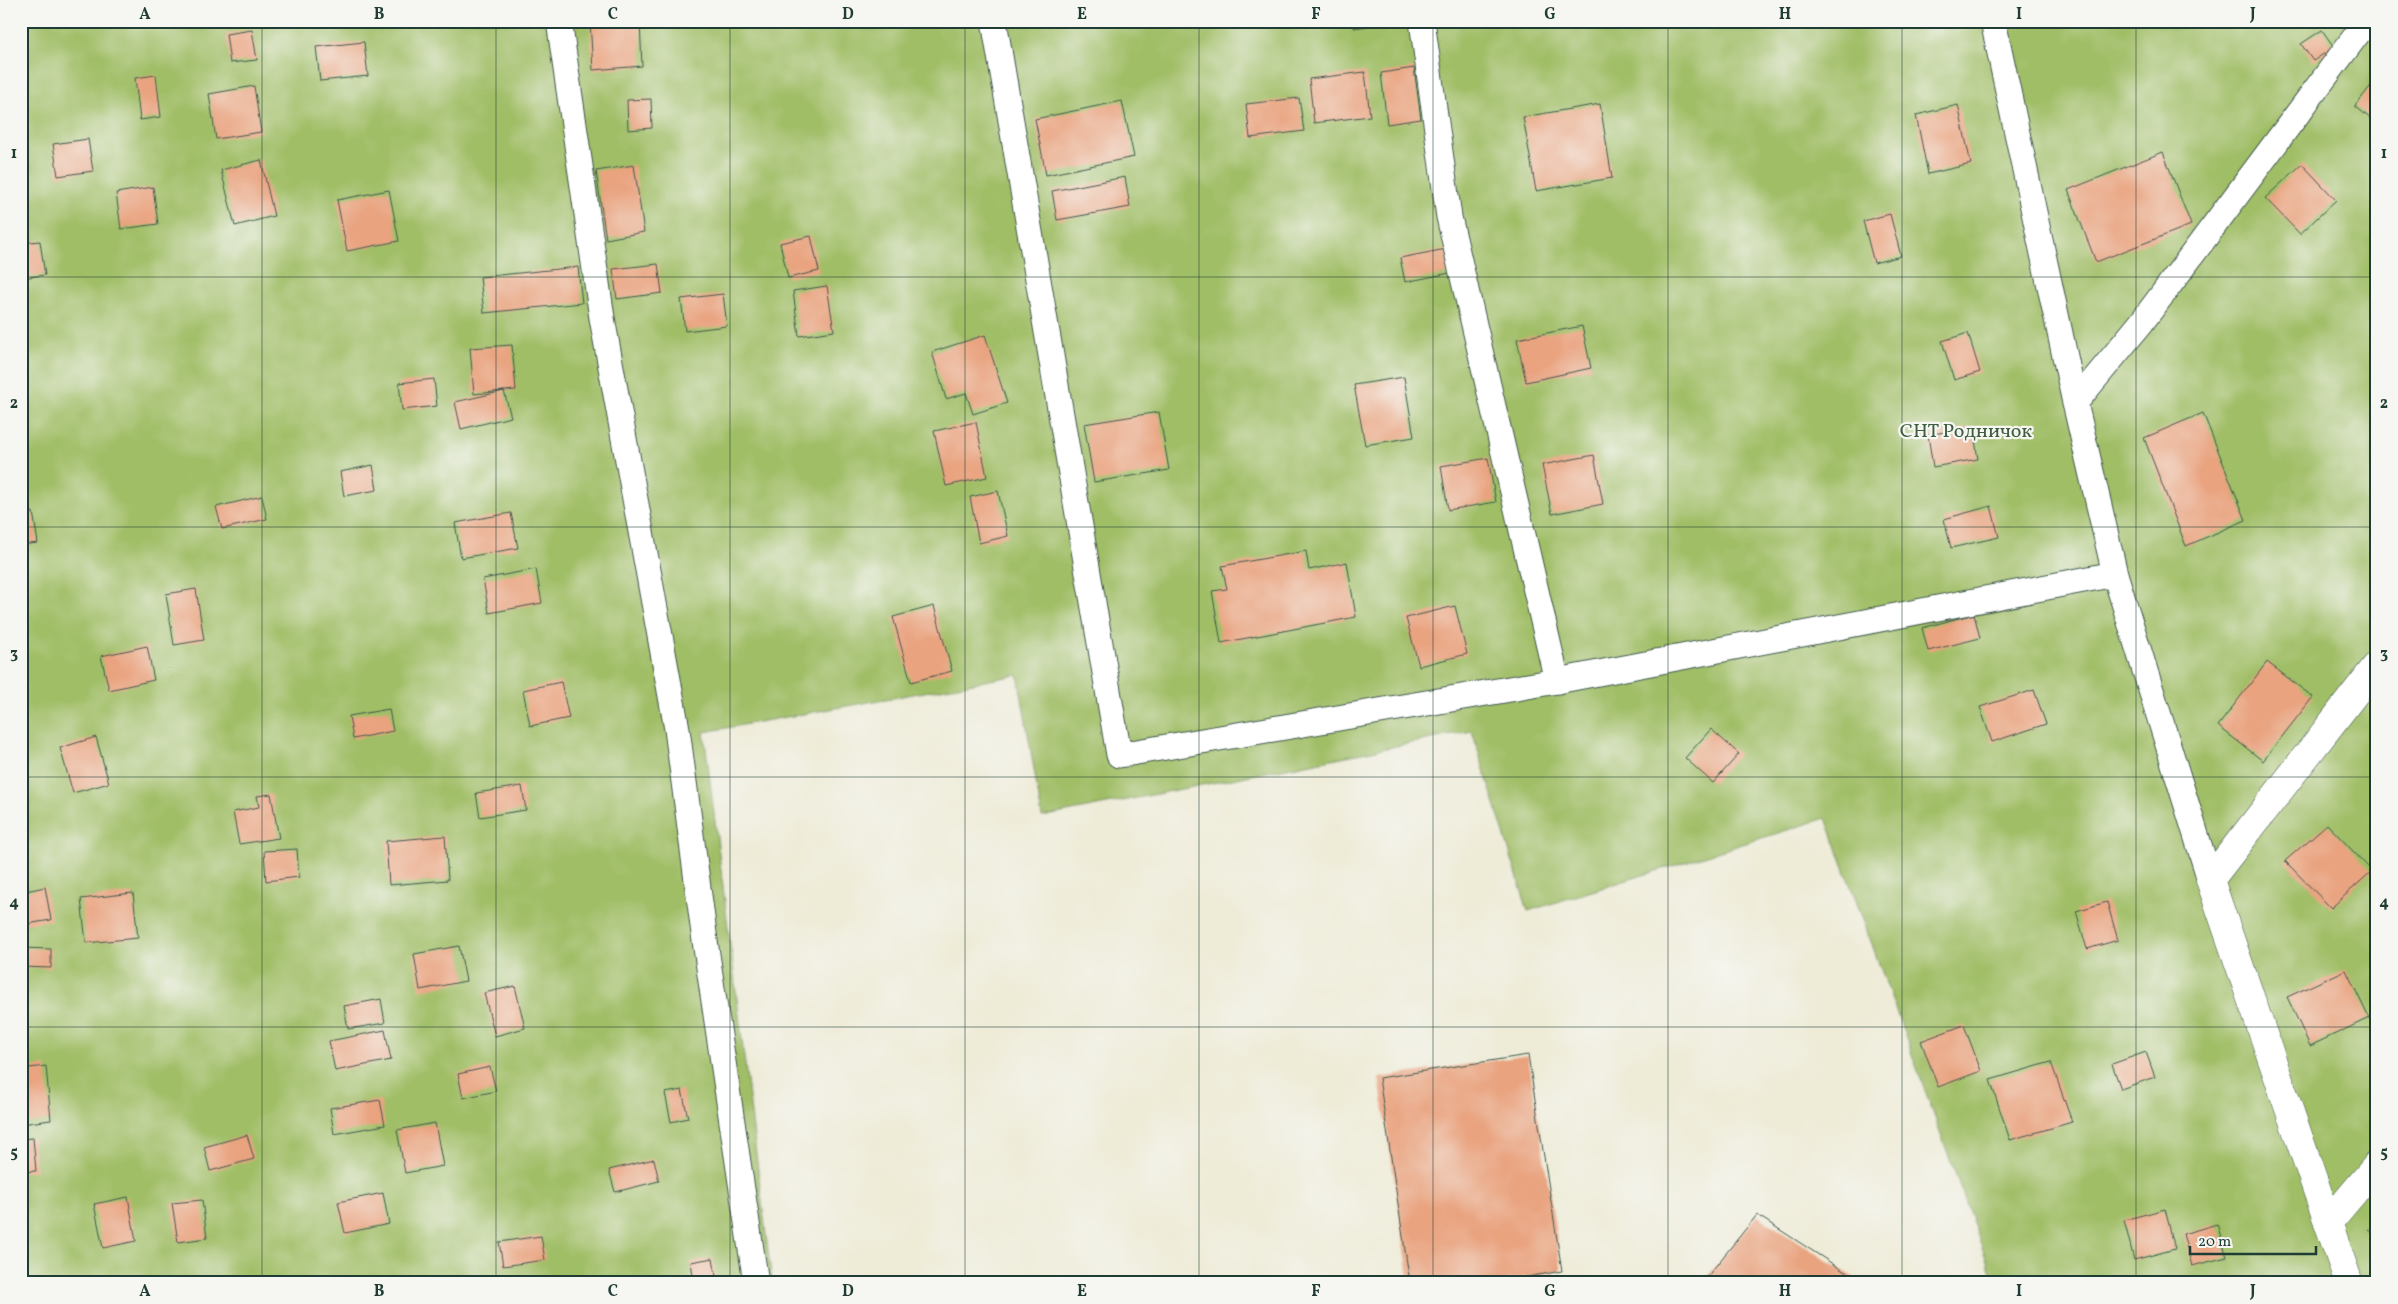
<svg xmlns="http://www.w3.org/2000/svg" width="2398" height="1304" font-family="Vollkorn,serif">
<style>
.green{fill:#a0be66;stroke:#607e4d}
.building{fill:#e9a37f}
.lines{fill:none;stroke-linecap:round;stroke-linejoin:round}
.lane-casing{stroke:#3e574c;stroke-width:27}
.street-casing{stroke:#3e574c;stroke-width:29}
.lane{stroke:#fff;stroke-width:25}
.street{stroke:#fff;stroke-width:28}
.grid{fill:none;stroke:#1f3d34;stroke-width:1;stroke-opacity:0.55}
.labels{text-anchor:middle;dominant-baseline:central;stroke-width:4.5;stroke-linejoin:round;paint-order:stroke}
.park-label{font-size:20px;fill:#3f5d40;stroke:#f6f6f2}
.neatline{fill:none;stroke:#1f3d34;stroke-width:2}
.grid-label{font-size:16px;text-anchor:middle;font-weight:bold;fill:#1f3d34}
</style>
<rect width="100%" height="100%" fill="#f6f6f2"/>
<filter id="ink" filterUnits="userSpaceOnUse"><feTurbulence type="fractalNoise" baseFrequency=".02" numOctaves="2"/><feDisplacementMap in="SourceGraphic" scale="10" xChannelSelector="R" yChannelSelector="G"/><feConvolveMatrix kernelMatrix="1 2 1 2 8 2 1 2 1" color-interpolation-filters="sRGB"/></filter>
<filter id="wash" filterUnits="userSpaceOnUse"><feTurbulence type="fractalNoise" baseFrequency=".0096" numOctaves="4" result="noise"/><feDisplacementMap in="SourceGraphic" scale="20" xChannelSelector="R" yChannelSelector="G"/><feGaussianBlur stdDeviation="1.12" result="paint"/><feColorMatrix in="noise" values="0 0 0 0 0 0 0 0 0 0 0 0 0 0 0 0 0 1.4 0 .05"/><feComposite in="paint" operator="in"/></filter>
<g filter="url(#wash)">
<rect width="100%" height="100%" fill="#eeebd7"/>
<polygon class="green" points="21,21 2377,21 2377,1283 1995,1283 1826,818 1528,911 1472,731 1042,817 1018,675 704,732 772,1283 21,1283"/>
<g id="blocks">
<g class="building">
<polygon points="590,21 640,21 642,66 593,70"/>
<polygon points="1354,21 1397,21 1397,22 1354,28"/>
<polygon points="252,30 257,60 230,63 226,34"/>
<polygon points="2322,30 2334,47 2313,61 2301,44"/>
<polygon points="364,42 368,76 320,81 316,47"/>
<polygon points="1414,68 1421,119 1387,124 1381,73"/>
<polygon points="1365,72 1370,116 1314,123 1309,79"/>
<polygon points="156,75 161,117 140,120 135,78"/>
<polygon points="2377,78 2377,124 2355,106"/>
<polygon points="254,86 261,132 216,139 209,94"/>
<polygon points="1299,98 1304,131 1250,138 1246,104"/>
<polygon points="651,99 652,128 628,130 627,100"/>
<polygon points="1122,101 1134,157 1046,175 1035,119"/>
<polygon points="1600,104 1612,178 1536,191 1523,117"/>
<polygon points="1958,105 1971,164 1928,174 1916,115"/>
<polygon points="88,139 93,171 58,176 53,144"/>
<polygon points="2163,152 2191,225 2096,262 2068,190"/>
<polygon points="261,160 274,216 235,226 221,170"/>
<polygon points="2302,164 2336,200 2300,234 2265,198"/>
<polygon points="634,165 644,232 606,239 596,171"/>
<polygon points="1125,177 1130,207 1057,220 1052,191"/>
<polygon points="153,187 158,224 121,229 116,193"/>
<polygon points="389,190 399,241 347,251 337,200"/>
<polygon points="1890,214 1901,256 1874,263 1863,221"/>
<polygon points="811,236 819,271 788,278 780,243"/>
<polygon points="40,241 45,275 21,278 21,243"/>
<polygon points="1446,249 1450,273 1405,282 1400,258"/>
<polygon points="658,264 662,293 617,299 613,269"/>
<polygon points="578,267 582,303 484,313 480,277"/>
<polygon points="827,286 834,331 799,336 793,291"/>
<polygon points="723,294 727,326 685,331 681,299"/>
<polygon points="1582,326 1591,368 1526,382 1517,339"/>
<polygon points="1968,333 1980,372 1954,380 1942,341"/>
<polygon points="985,335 1007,403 973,414 966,393 946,399 932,352"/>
<polygon points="512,345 516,390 504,391 511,417 461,429 455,402 504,391 474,394 470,348"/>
<polygon points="1404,377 1414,437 1365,445 1354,385"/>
<polygon points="434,379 437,406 402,410 399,383"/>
<polygon points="1159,412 1169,470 1094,482 1084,424"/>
<polygon points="2203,413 2246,520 2186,546 2144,438"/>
<polygon points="976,422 987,477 946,486 934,431"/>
<polygon points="1973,427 1978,459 1933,467 1928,435"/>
<polygon points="1594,455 1603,504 1552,514 1542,465"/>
<polygon points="1488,458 1496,502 1448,510 1441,466"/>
<polygon points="373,465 377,490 344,496 340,472"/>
<polygon points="998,491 1008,536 979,543 970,497"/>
<polygon points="262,496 267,519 222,529 216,507"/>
<polygon points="1991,506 1999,537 1951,548 1944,519"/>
<polygon points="33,512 38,543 21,545 21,514"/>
<polygon points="511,513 518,548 461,558 455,523"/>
<polygon points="1306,551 1309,570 1347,562 1356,617 1221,643 1212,591 1227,589 1222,566"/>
<polygon points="536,569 542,603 489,613 483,579"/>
<polygon points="196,589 204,640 174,645 166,594"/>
<polygon points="934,606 952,671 911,682 893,617"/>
<polygon points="1455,606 1467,654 1419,666 1406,618"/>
<polygon points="1974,614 1980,638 1928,651 1922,628"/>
<polygon points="147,646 154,680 109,690 101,656"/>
<polygon points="2267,662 2313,697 2263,761 2218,726"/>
<polygon points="561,682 569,718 530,726 523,690"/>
<polygon points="2034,690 2046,724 1992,742 1980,707"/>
<polygon points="389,709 393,731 353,739 349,716"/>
<polygon points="1711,729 1739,754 1713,783 1685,758"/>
<polygon points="96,737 109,783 73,793 60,748"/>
<polygon points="522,786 526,810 480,817 476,793"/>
<polygon points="271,794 279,838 239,844 233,812 259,807 257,796"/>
<polygon points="2327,824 2372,871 2331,908 2285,861"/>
<polygon points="445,836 448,880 389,885 386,841"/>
<polygon points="297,849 299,877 266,881 264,851"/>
<polygon points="45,887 51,920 21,925 21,892"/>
<polygon points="133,893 138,938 86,943 81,899"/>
<polygon points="2107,902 2118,940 2087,949 2076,911"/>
<polygon points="459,946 466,981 420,990 414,954"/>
<polygon points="21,948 51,949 51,968 21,967"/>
<polygon points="2346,970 2369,1018 2310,1046 2287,997"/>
<polygon points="515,986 525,1028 495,1036 484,993"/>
<polygon points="381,999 385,1023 348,1029 344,1006"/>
<polygon points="1964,1025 1981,1071 1938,1087 1921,1041"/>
<polygon points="385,1030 391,1060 335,1071 329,1041"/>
<polygon points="2146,1052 2155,1077 2121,1089 2112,1064"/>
<polygon points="1528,1055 1562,1271 1491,1283 1410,1283 1379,1078"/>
<polygon points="2051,1062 2072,1122 2010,1140 1990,1080"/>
<polygon points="46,1066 51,1120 21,1124 21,1069"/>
<polygon points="490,1067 496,1091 463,1098 458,1074"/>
<polygon points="682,1090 688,1118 671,1122 665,1093"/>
<polygon points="380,1100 385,1125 334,1134 330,1108"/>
<polygon points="435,1123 443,1166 405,1173 397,1130"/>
<polygon points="247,1135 254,1159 210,1171 204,1147"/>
<polygon points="33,1138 36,1171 21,1172 21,1139"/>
<polygon points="654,1159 659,1181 615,1192 609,1170"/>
<polygon points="383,1193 389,1224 345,1233 338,1202"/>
<polygon points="128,1197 136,1241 103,1248 94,1204"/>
<polygon points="202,1200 207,1238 178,1242 172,1203"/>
<polygon points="2165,1209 2175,1249 2134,1260 2124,1220"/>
<polygon points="1757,1215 1856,1279 1859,1283 1702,1283"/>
<polygon points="2377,1220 2377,1237 2368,1230"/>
<polygon points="2217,1224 2227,1257 2192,1266 2183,1234"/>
<polygon points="541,1236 545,1260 503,1266 499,1242"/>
<polygon points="713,1258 717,1283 694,1283 691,1262"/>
</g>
</g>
</g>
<g filter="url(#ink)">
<use href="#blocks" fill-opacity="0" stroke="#3e574c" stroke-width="1"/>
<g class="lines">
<g class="lane-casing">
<g id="lane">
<polyline points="559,21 602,318 677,729 705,941 756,1283"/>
<polyline points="994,21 1119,755 1557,681 2115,574"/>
<polyline points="1422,21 1449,217 1557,681"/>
<polyline points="1993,21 2075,403 2115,574 2210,880"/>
<polyline points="2075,403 2141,323 2367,21"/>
</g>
</g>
<g class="street-casing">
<g id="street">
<polyline points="2328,1223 2377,1165"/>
<polyline points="2349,1283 2210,880 2377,665"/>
</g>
</g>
<use href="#lane" class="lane"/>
<use href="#street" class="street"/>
</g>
</g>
<path class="grid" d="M262 21V1283M496 21V1283M730 21V1283M965 21V1283M1199 21V1283M1433 21V1283M1668 21V1283M1902 21V1283M2136 21V1283M21 277H2377M21 527H2377M21 777H2377M21 1027H2377"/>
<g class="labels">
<g class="park-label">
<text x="1966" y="432">СНТ Родничок</text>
</g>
</g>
<rect width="2398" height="1304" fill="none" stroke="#f6f6f2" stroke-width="55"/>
<path d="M2190 1246v8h126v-8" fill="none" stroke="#1f3d34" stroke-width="2.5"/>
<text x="2198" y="1246" font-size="15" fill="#1f3d34" stroke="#f6f6f2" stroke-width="4" paint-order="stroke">20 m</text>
<rect x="28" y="28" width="2342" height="1248" class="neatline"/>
<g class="grid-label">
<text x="145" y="19">A</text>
<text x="379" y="19">B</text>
<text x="613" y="19">C</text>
<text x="848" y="19">D</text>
<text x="1082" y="19">E</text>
<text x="1316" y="19">F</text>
<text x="1550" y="19">G</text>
<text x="1785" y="19">H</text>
<text x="2019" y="19">I</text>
<text x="2253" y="19">J</text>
<text x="14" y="158">1</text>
<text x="2384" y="158">1</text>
<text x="14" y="408">2</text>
<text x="2384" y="408">2</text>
<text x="14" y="658">3</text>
<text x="2384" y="658">3</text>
<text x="14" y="907">4</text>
<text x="2384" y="907">4</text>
<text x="14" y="1157">5</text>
<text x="2384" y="1157">5</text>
<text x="145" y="1296">A</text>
<text x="379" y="1296">B</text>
<text x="613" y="1296">C</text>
<text x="848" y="1296">D</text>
<text x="1082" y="1296">E</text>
<text x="1316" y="1296">F</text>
<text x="1550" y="1296">G</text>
<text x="1785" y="1296">H</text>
<text x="2019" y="1296">I</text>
<text x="2253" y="1296">J</text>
</g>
</svg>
